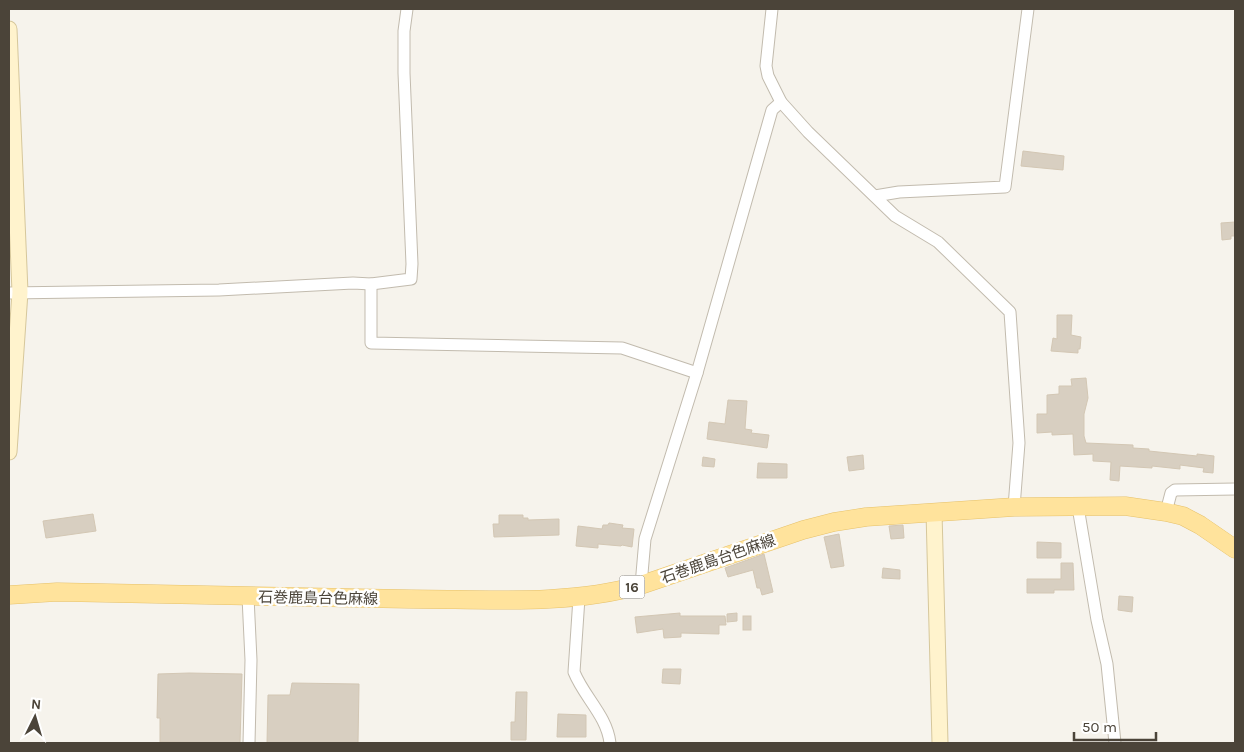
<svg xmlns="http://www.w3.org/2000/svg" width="1244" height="752" font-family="Karla,'Noto Sans JP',sans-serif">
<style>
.building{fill:#d8cfc1;stroke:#d3c7b4}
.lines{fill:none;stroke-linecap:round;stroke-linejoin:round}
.street-casing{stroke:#c2bbae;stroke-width:13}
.secondary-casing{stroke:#d6c79b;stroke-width:17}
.primary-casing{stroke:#e6c16a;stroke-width:19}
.street{stroke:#fff;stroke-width:11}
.secondary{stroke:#fff3cd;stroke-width:15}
.primary{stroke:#ffe39c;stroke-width:18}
.labels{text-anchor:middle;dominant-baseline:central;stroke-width:5;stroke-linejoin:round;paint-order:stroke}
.shield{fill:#fff;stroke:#817c74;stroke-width:1}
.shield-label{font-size:14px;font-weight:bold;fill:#4b4439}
.street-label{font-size:15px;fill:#4b4439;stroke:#fff}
</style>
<rect width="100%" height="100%" fill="#f6f3ec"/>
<g class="building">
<polygon points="1023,151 1064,156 1063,170 1021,166"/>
<polygon points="1235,222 1235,236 1231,236 1231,239 1222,240 1221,223"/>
<polygon points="1057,315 1072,315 1071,335 1081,337 1080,349 1078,349 1078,353 1051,351 1053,338 1057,339"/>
<polygon points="1086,378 1088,398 1084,414 1084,436 1086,443 1133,445 1133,448 1149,449 1149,451 1197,456 1197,454 1214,456 1213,473 1203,472 1204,468 1180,465 1180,469 1152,466 1152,468 1120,466 1119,481 1110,480 1111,462 1093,461 1093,454 1074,455 1073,434 1052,435 1052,432 1037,433 1037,414 1047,414 1047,395 1059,394 1059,386 1072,386 1071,379"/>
<polygon points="728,400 747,401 745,429 752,430 751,433 769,435 767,448 707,439 709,422 725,424"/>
<polygon points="863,455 864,469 849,471 847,457"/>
<polygon points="703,457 715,459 714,467 702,466"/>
<polygon points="758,463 787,464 787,478 757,478"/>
<polygon points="93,514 96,531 46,538 43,521"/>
<polygon points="499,515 523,515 523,518 528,518 528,520 559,519 559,535 494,537 493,524 499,524"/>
<polygon points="609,523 623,525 622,528 634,529 632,547 622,545 621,546 598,544 598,548 576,546 578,526 602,529 603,525 608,525"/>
<polygon points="903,525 904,538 891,539 889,526"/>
<polygon points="839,534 844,566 831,568 824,537"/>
<polygon points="1037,542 1061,543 1061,558 1037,558"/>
<polygon points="764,554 773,592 762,595 760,588 757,588 753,570 728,577 725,568"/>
<polygon points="1061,563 1073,563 1074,590 1054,590 1054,593 1027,593 1027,579 1061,579"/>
<polygon points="883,568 900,570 900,579 882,578"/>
<polygon points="1119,596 1133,597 1132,612 1118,610"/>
<polygon points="680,613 680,616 725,616 726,625 719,625 719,634 681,633 681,637 664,638 663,629 637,633 635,617"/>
<polygon points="737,613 737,621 727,622 727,614"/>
<rect x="743" y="616" width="8" height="14"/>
<polygon points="663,669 681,669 680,684 662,683"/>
<polygon points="189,673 242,674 240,743 160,742 160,718 157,718 158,674"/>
<polygon points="292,683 359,684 358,743 267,743 268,695 290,695"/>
<polygon points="516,692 527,692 526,740 511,740 511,722 515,722"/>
<polygon points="558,714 586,715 586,737 557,737"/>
</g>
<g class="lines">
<g class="street-casing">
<g id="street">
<polyline points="772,9 766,66 768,76 781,102 808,132 895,216 938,242 1010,312 1019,443 1014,507"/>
<polyline points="875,196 899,192 1005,187 1028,9"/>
<polyline points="371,284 371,343 622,348 697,373"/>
<polyline points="9,293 219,290 353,283 371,284 411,279 412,264 404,73 404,31 407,9"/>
<polyline points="1078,507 1097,620 1107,664 1115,743"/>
<polyline points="1166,512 1171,493 1175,490 1235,489"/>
<polyline points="641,585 645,539 697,373 772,110 781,102"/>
<polyline points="248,597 251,660 249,743"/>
<path d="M579 598 574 672C584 697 607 716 610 743"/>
</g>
</g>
<g class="secondary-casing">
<g id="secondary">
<polyline points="9,29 20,292 9,452"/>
<polyline points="934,512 940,743"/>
</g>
</g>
<g class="primary-casing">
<path id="primary" d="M9 595 57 592C175 595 292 597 409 599 486 599 566 606 641 585L803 530 834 522 866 517 1014 507 1125 506 1166 512 1183 516 1200 525 1235 549"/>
</g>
<use href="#street" class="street"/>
<use href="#secondary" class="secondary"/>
<use href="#primary" class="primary"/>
</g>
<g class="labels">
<rect class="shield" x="619.5" y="575.5" width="25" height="23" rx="4"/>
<g class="shield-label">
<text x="632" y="587">16</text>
</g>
<g class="street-label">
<text transform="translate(718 559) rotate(-19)">石巻鹿島台色麻線</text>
<text transform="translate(318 598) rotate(1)">石巻鹿島台色麻線</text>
</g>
</g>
<rect width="1244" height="752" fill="none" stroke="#4b4439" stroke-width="20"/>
<g transform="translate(35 717) rotate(5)" stroke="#ffffff" stroke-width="4" paint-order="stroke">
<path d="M0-4L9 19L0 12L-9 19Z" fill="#4b4439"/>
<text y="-8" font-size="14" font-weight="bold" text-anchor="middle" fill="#4b4439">N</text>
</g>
<path d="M1074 732v8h82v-8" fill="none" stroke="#4b4439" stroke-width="2.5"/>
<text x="1082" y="732" font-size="15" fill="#4b4439" stroke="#ffffff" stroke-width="4" paint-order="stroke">50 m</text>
</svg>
